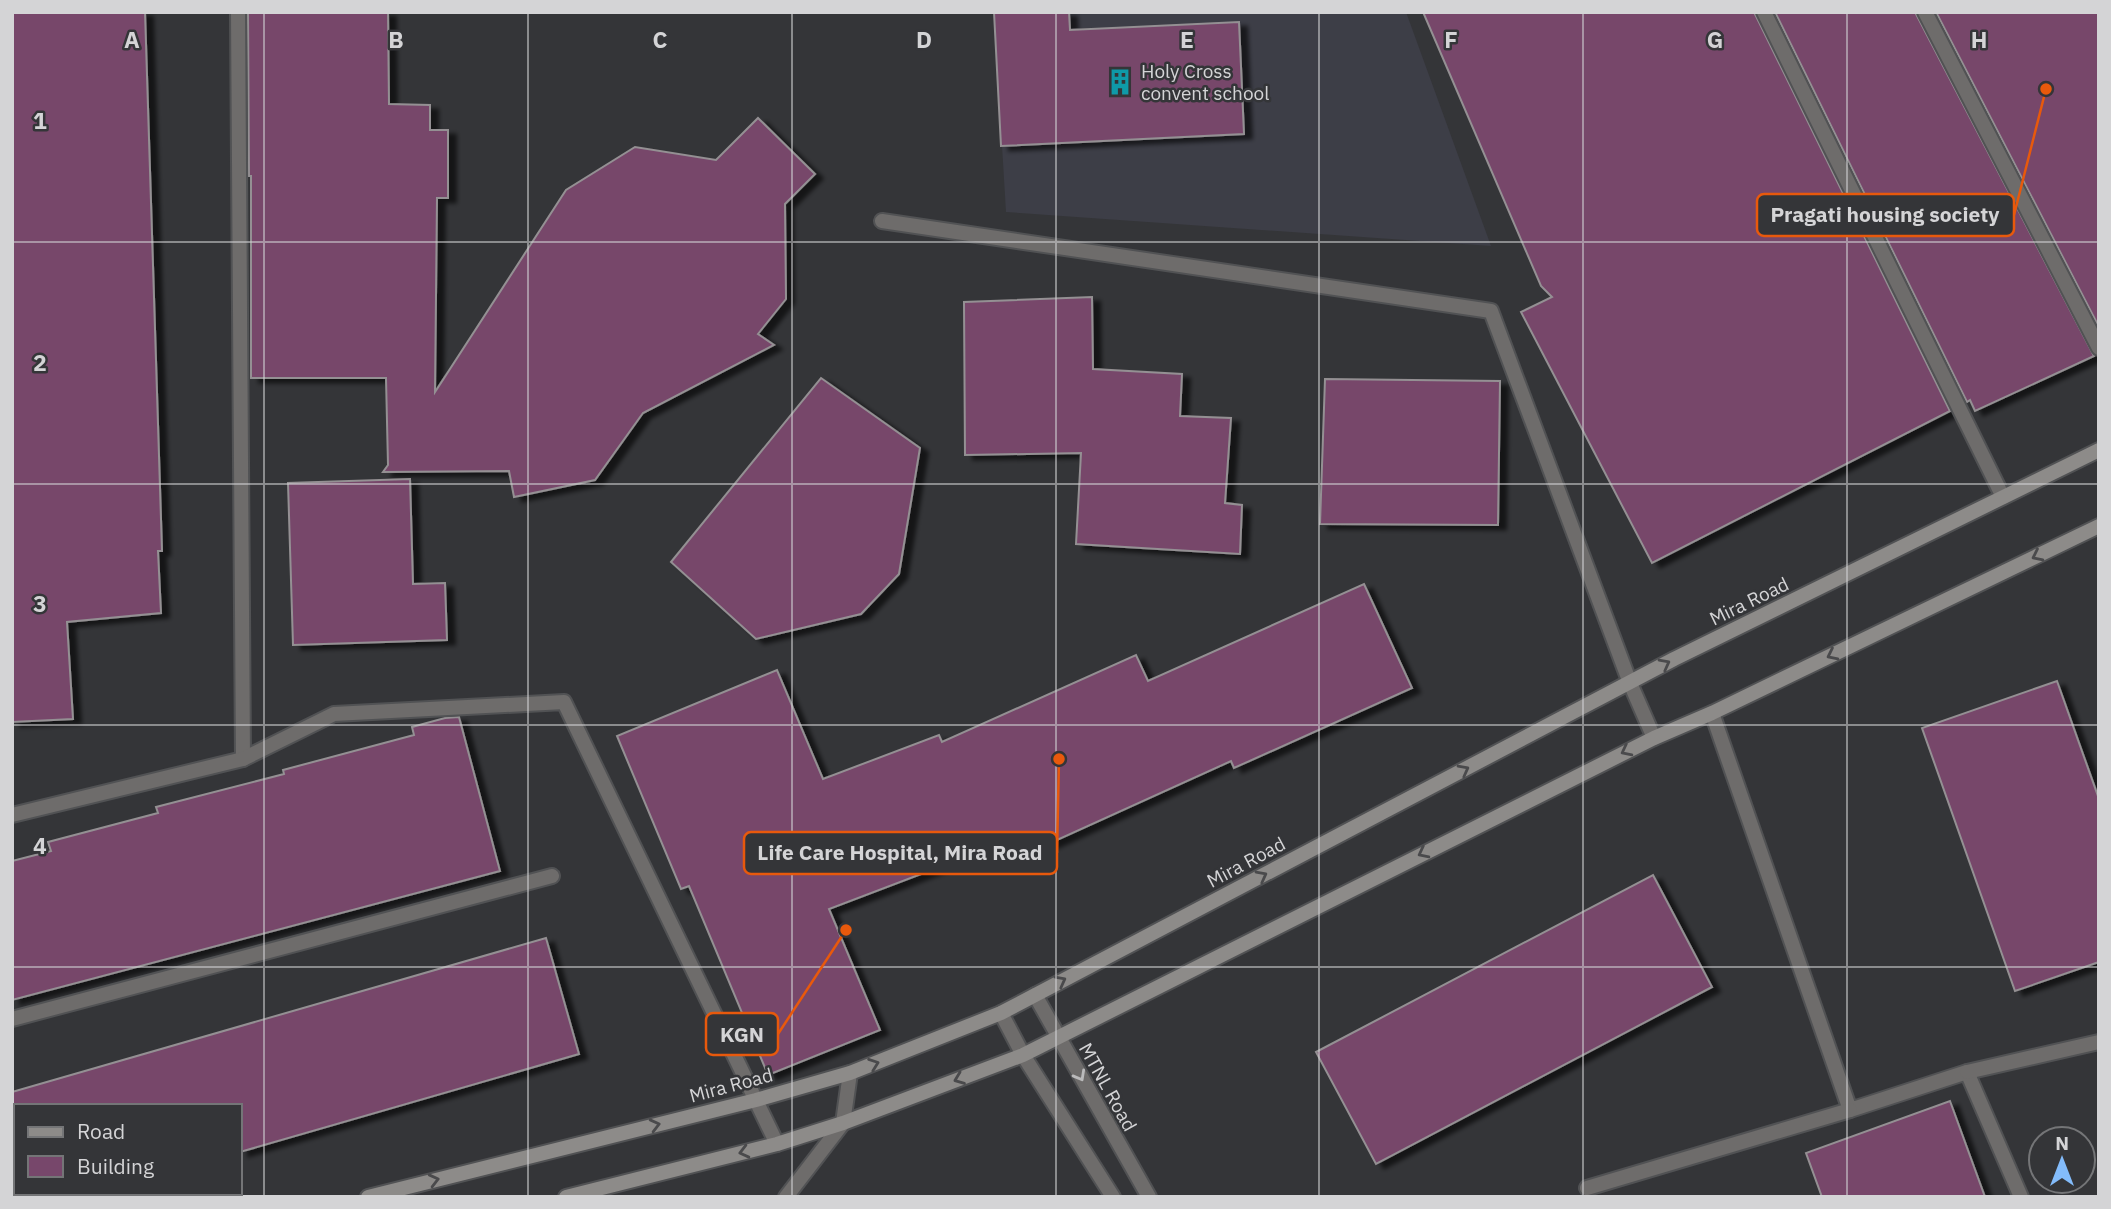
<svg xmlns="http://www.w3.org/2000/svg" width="2111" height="1209" font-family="'IBM Plex Sans',sans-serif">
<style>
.built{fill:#3d3e47}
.building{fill:#77476b;stroke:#949093;stroke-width:2;filter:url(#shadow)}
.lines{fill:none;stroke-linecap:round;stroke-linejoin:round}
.minor-casing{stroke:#515254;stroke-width:18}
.tertiary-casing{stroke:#515254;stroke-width:18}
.secondary-casing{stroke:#515254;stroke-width:18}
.minor{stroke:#6e6c6b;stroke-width:14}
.tertiary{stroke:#6e6c6b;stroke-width:14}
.secondary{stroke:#8d8b89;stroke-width:14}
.oneway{stroke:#4a4a4c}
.oneway2{stroke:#bababb}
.grid{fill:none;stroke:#d4d4d6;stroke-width:2;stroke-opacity:0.55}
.labels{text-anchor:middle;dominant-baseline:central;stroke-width:5;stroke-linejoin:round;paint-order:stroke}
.poi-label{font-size:19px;fill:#d4d4d6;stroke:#343538;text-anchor:start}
.street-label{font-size:19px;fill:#d4d4d6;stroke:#343538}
.grid-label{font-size:23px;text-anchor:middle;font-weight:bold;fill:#d4d4d6;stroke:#343538;stroke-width:5;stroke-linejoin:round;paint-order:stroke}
.leader{fill:none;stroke:#e8590c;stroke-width:2.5}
.callout-dot{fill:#e8590c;stroke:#343538;stroke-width:2.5}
.callout{fill:#343538;stroke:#e8590c;stroke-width:2.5}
.callout-label{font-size:21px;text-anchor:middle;font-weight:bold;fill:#d4d4d6}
</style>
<defs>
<filter id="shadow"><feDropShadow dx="8" dy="4.5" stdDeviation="2" flood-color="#0009"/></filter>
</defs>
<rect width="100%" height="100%" fill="#343538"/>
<polygon class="built" points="994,12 1406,12 1491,246 1006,212"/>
<g class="building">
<polygon points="12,12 145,12 162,551 158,551 161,613 67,622 73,719 12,722"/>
<polygon points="248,12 388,12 389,104 430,105 430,130 448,130 448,198 437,198 435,392 566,190 635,147 716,160 758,118 815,174 785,204 786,299 758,334 774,345 643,413 595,480 514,497 509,471 383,472 388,465 386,378 251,378 251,176 249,176"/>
<polygon points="994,12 1069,12 1070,30 1239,22 1244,134 1001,146"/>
<polygon points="1423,12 1754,12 1950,411 1652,563 1521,312 1552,297 1541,286"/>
<polygon points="1775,12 1915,12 2094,356 1975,411 1970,400 1967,402"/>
<polygon points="1936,12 2099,12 2099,327"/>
<polygon points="1092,297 1093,369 1182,374 1180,416 1231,418 1225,503 1242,505 1240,554 1076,544 1081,453 965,455 964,302"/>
<polygon points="821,378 920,448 899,574 861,614 756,639 671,562"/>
<polygon points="1325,379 1500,381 1498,525 1320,524"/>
<polygon points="410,479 413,584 445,583 447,640 293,645 288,483"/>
<polygon points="1364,584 1412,688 1234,768 1231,761 1013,860 1005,842 829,909 880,1030 768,1075 689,886 681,889 617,736 777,670 823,779 939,735 942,742 1136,655 1148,681"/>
<polygon points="2057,681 2099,799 2099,962 2015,991 1922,728"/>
<polygon points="459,717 500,871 12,1000 12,861 51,851 48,842 158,813 156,807 284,774 283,770 414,735 412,727 445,718"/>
<polygon points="1653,875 1712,987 1376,1164 1316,1052"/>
<polygon points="546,938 579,1054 240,1152 240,1106 12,1106 12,1092"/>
<polygon points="1950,1101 1985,1197 1822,1197 1806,1153"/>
</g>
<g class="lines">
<g class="minor-casing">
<g id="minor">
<polyline points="238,12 243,759"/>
<polyline points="1764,12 2003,497"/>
<polyline points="1925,12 2099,348"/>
<polyline points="882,221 1491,311 1630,683 1654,738"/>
<polyline points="1712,713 1850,1110 1967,1072 2021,1197"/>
<polyline points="12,815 243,759 334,714 564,702 777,1144"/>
<polyline points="12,1019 552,876"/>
<polyline points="1967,1072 2099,1042"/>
<polyline points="1587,1188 1850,1110"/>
<polyline points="786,1197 843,1123 850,1073"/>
</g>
</g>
<g class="tertiary-casing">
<g id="tertiary">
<polyline points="1035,995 1149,1197"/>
<polyline points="1001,1013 1023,1055 1113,1197"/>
</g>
</g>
<g class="secondary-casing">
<g id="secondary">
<polyline points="368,1197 756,1100 850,1073 1001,1013 1674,659 2099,450"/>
<polyline points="566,1197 777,1144 843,1123 1023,1055 1654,738 1712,713 2099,526"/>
</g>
</g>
<use href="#minor" class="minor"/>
<use href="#tertiary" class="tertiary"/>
<use href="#secondary" class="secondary"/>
</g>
<defs><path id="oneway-chevron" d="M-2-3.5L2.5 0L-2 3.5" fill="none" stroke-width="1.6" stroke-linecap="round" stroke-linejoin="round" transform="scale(1.75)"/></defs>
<g class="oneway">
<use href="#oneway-chevron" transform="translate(2037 556) rotate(154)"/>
<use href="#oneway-chevron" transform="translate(1832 655) rotate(154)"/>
<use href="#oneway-chevron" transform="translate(1665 664) rotate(-28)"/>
<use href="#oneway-chevron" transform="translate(1626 751) rotate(153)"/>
<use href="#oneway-chevron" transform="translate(1464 770) rotate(-28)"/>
<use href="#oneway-chevron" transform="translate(1423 853) rotate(153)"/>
<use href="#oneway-chevron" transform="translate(1262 876) rotate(-28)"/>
<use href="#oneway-chevron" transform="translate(1061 981) rotate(-28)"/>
<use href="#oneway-chevron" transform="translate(874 1064) rotate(-20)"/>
<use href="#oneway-chevron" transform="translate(959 1079) rotate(159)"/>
<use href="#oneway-chevron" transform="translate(655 1125) rotate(-14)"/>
<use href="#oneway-chevron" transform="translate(744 1152) rotate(166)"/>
<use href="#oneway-chevron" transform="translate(434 1180) rotate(-14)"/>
</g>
<use class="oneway2" href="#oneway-chevron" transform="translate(1080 1076) rotate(61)"/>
<path class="grid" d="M264 12V1197M528 12V1197M792 12V1197M1056 12V1197M1319 12V1197M1583 12V1197M1847 12V1197M12 242H2099M12 484H2099M12 725H2099M12 967H2099"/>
<defs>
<g id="building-bare" transform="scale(2.1)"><path d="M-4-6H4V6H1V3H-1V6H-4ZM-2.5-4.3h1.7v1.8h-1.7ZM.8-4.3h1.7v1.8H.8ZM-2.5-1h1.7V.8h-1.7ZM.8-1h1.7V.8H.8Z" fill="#0f9aa8" stroke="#343538" stroke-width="2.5" paint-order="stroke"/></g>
</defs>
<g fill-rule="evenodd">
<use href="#building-bare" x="1120" y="82"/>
</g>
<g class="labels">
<g class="poi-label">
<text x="1141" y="71">Holy Cross<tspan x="1141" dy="22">convent school</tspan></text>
</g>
<g class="street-label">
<text transform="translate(1749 601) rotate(-26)">Mira Road</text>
<text transform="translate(1246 862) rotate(-28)">Mira Road</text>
<text transform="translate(731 1085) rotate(-15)">Mira Road</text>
<text transform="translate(1108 1087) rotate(61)">MTNL Road</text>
</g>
</g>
<g class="grid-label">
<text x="132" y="48">A</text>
<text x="396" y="48">B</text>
<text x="660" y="48">C</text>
<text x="924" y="48">D</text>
<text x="1187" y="48">E</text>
<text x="1451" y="48">F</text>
<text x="1715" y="48">G</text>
<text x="1979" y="48">H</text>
<text x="40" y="129">1</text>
<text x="40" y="371">2</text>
<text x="40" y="612">3</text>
<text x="40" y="854">4</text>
</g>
<path class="leader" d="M2046 89L2014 215M1059 759L1057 853M846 930L778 1034"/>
<g class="callout-dot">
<circle cx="2046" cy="89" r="7"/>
<circle cx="1059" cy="759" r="7"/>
<circle cx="846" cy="930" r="7"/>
</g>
<g class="callout">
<rect x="1757" y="194" width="257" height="42" rx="7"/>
<rect x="744" y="832" width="313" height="42" rx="7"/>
<rect x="706" y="1013" width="72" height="42" rx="7"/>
</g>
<g class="callout-label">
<text x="1885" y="222">Pragati housing society</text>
<text x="900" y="860">Life Care Hospital, Mira Road</text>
<text x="742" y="1042">KGN</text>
</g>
<rect width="2111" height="1209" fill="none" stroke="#d4d4d6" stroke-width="28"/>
<rect x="14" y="1104" width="228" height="91" fill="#343538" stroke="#747577" stroke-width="2"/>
<rect x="28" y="1127" width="35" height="10" fill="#8d8b89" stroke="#747577" stroke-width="2"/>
<text x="77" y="1139" font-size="21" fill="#d4d4d6">Road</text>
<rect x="28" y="1156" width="35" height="21" fill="#77476b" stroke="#747577" stroke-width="2"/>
<text x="77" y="1174" font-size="21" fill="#d4d4d6">Building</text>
<g transform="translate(2062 1160)"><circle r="33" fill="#343538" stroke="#747577" stroke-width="2"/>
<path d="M0-5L12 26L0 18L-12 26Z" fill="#83bcfb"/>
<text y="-10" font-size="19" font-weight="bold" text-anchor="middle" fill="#d4d4d6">N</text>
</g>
</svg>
